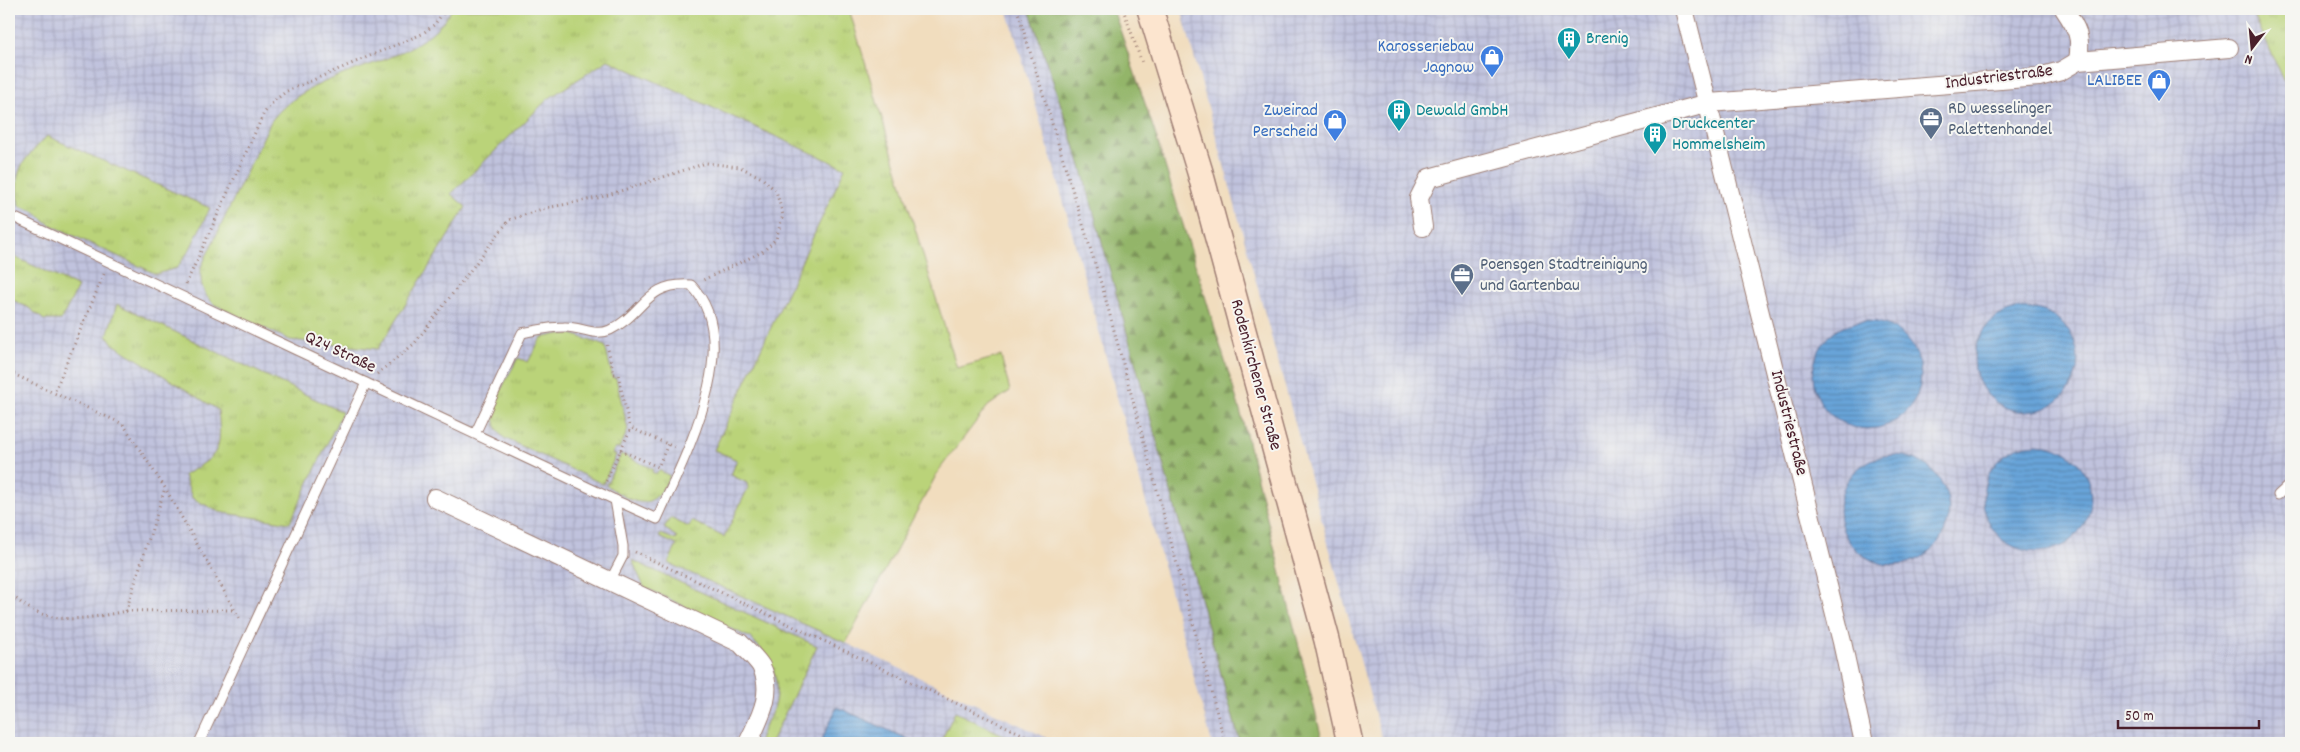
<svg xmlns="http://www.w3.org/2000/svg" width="2300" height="752" font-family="Dekko,sans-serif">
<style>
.industrial{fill:url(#industrial-grid)}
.grass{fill:url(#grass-tufts);stroke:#827952}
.forest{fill:url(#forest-firs);stroke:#6e6a4a}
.water{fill:url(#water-rules);stroke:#596282}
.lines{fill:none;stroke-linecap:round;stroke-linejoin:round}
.lane-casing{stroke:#9e7e74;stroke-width:11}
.street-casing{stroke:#9e7e74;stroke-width:20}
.secondary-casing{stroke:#9e7e74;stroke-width:28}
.path{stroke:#9e7e74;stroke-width:3;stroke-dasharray:1 4;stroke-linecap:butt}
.lane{stroke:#fff;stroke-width:9}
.street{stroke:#fff;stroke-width:18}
.secondary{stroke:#fce5cf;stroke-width:25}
.labels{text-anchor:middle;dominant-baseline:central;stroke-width:4;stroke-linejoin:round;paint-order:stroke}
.culture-label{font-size:18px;fill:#0d838f;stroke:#f6f6f2;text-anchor:start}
.shop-label{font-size:18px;fill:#366cbe;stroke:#f6f6f2;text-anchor:end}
.street-label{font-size:18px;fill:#4a1f2b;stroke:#f6f6f2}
.service-label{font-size:18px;fill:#4e5e75;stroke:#f6f6f2;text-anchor:start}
</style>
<defs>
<pattern id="industrial-grid" width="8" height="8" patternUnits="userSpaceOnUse" patternTransform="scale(1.25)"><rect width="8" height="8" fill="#c0c2dd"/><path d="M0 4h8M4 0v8" fill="none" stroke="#a6a6be"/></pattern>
<pattern id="grass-tufts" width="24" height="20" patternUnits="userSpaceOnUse" patternTransform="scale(1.25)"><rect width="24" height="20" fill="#bad379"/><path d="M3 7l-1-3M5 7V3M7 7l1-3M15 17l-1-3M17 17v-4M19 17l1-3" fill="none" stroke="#a1b569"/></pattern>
<pattern id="forest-firs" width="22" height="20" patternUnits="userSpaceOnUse" patternTransform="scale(1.25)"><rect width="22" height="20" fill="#93b569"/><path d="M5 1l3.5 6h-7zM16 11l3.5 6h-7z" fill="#7a9357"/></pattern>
<pattern id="water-rules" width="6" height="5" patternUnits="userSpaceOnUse" patternTransform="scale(1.25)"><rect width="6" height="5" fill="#68a4d9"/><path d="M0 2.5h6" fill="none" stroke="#5885b0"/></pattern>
</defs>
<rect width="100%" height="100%" fill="#f6f6f2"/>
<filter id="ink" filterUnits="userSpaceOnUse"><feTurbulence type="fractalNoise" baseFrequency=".02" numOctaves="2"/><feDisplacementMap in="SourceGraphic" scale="10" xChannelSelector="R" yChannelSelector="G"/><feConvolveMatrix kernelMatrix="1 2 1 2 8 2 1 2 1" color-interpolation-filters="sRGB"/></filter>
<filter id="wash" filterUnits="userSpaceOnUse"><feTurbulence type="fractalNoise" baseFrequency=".0096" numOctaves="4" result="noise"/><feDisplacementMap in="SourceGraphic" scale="20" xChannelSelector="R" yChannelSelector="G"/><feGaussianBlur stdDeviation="1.12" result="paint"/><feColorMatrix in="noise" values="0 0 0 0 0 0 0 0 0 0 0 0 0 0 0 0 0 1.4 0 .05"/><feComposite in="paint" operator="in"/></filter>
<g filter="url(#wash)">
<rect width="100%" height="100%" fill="#f1ddbe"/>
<g class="industrial">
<polygon points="9,9 849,9 957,368 1001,356 1010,391 988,406 939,470 846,643 1058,743 1021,743 955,712 940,743 9,743"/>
<polygon points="1007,9 1029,9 1081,166 1240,743 1212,743 1055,171"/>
<polygon points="1181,9 2251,9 2291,95 2291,743 1383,743"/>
</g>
<g class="grass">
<path d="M452 9H849L957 368 1001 356 1010 391 988 406 939 470 846 643 668 563 677 545 659 537 661 534 676 540 677 537 664 528 670 518 689 527 692 521 724 537 748 488 747 483 731 475 737 460 714 450 845 168 608 60 548 99 451 194 466 207 378 349 290 340 215 305C202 294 200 284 201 267L271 121C315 62 415 73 452 9Z"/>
<polygon points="2251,9 2291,9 2291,95"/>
<path d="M47 136 210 208 190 249 177 268 156 274 49 224 34 211 19 206C13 166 22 163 47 136Z"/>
<polygon points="9,254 78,287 61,320 44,320 29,308 9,298"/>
<path d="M117 304 342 412 290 523 219 512 192 498 184 475C220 455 222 451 218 410L113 344 107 335Z"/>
<path d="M559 334H572L605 346 613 378H616L628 430 619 449 615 448 612 454 616 455 603 484 504 438C480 416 507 380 518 358L528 362 541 338Z"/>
<path d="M621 454 653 469 652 472 656 474 659 470 670 476C652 514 635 505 606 485Z"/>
<path d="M632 560 817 646 771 743H759C759 734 767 723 771 714 784 684 773 657 749 637L644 587Z"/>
<polygon points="955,712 1021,743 940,743"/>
</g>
<polygon class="forest" points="1029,9 1113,9 1154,130 1240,410 1323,743 1240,743 1081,166"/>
<g class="water">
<circle cx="2026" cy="360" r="52"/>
<circle cx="1867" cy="375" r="54"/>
<circle cx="2037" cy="498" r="54"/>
<circle cx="1894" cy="510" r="55"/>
<polygon points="837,707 917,743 820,743"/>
</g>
</g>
<g filter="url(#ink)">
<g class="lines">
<g class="lane-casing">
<g id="lane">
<path d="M9 215 615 500 657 519C683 460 747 342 691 285 645 282 645 313 610 330 595 337 579 326 564 327 550 327 536 330 522 333L475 434"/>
<polyline points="2278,495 2291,483"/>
<polyline points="610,581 623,556 623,546 615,500"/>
<polyline points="199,743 366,383"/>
</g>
</g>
<g class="street-casing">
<g id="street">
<polyline points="1684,9 1842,642 1864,743"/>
<path d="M2064 9C2077 28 2082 37 2078 61"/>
<polyline points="1423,227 1419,198 1429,178 1709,103 2039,77 2061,71 2078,61 2229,48"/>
<path d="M435 498 740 643C747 650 756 658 761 666 775 693 759 719 748 743"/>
</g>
</g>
<g class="secondary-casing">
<polyline id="secondary" points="1150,9 1200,172 1327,640 1350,743"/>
</g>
<g class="path">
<polyline points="1017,9 1104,293 1225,743"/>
<polyline points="1123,9 1142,63"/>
<polyline points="104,274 54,393 123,424 165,488 241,621"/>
<polyline points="186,284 264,113 275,100 287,91 422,34 434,25 446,9"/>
<polyline points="607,345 614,374 618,374 630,429"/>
<polyline points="9,372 54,393"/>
<polyline points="377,374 414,344 509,220 542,209 602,197 706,163 740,167 762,178 776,191 783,215 776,239 762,252 703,280"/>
<polyline points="620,450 658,467 668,444"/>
<polyline points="606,481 631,428 674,447"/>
<polyline points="635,552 1041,743"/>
<path d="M9 592C43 628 82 620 126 611L165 488"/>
<polyline points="126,611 234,610"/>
</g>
<use href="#lane" class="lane"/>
<use href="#street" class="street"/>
<use href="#secondary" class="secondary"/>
</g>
</g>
<defs>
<g id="building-pin" transform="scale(1.25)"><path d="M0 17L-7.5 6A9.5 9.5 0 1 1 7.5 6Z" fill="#0f9aa8" stroke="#f6f6f2"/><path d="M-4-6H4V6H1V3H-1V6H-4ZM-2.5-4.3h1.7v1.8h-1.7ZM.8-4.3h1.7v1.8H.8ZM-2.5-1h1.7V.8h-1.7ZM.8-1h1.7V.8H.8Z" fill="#fff"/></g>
<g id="shop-pin" transform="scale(1.25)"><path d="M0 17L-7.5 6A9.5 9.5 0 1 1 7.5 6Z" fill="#3f7fe0" stroke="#f6f6f2"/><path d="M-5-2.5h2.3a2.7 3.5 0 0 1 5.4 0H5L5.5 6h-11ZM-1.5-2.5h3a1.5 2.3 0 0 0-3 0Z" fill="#fff"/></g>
<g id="office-pin" transform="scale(1.25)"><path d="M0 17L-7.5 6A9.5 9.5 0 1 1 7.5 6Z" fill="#5c6f8a" stroke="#f6f6f2"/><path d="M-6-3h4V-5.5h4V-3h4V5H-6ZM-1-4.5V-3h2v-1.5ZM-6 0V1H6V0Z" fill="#fff"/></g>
</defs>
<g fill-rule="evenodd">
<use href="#building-pin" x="1569" y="39"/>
<use href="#shop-pin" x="1492" y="57"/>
<use href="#shop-pin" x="2159" y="81"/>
<use href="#building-pin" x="1399" y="111"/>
<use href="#office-pin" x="1931" y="119"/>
<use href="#shop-pin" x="1335" y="121"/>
<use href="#building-pin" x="1655" y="134"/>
<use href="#office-pin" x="1462" y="275"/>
</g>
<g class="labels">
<g class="culture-label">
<text x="1586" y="39">Brenig</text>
<text x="1416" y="111">Dewald GmbH</text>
<text x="1672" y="124">Druckcenter<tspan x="1672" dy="21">Hommelsheim</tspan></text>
</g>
<g class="shop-label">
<text x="1474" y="47">Karosseriebau<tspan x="1474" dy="21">Jagnow</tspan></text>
<text x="2142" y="81">LALIBEE</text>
<text x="1318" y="111">Zweirad<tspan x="1318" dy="21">Perscheid</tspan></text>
</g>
<g class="street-label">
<text transform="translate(1999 78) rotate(-7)">Industriestraße</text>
<text transform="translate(340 353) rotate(25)">Q24 Straße</text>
<text transform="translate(1255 375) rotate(75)">Rodenkirchener Straße</text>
<text transform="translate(1788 423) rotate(76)">Industriestraße</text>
</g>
<g class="service-label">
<text x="1948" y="109">RD wesselinger<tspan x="1948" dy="21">Palettenhandel</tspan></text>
<text x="1480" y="265">Poensgen Stadtreinigung<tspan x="1480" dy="21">und Gartenbau</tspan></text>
</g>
</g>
<rect width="2300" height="752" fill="none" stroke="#f6f6f2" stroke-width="30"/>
<g transform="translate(2252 48) rotate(196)" stroke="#f6f6f2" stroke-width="4" paint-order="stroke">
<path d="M0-4L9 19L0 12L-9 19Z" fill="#4a1f2b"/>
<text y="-8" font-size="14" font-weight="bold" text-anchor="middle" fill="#4a1f2b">N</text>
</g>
<path d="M2118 720v8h141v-8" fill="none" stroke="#4a1f2b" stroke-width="2.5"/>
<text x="2125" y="720" font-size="15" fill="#4a1f2b" stroke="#f6f6f2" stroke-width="4" paint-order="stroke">50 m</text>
</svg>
